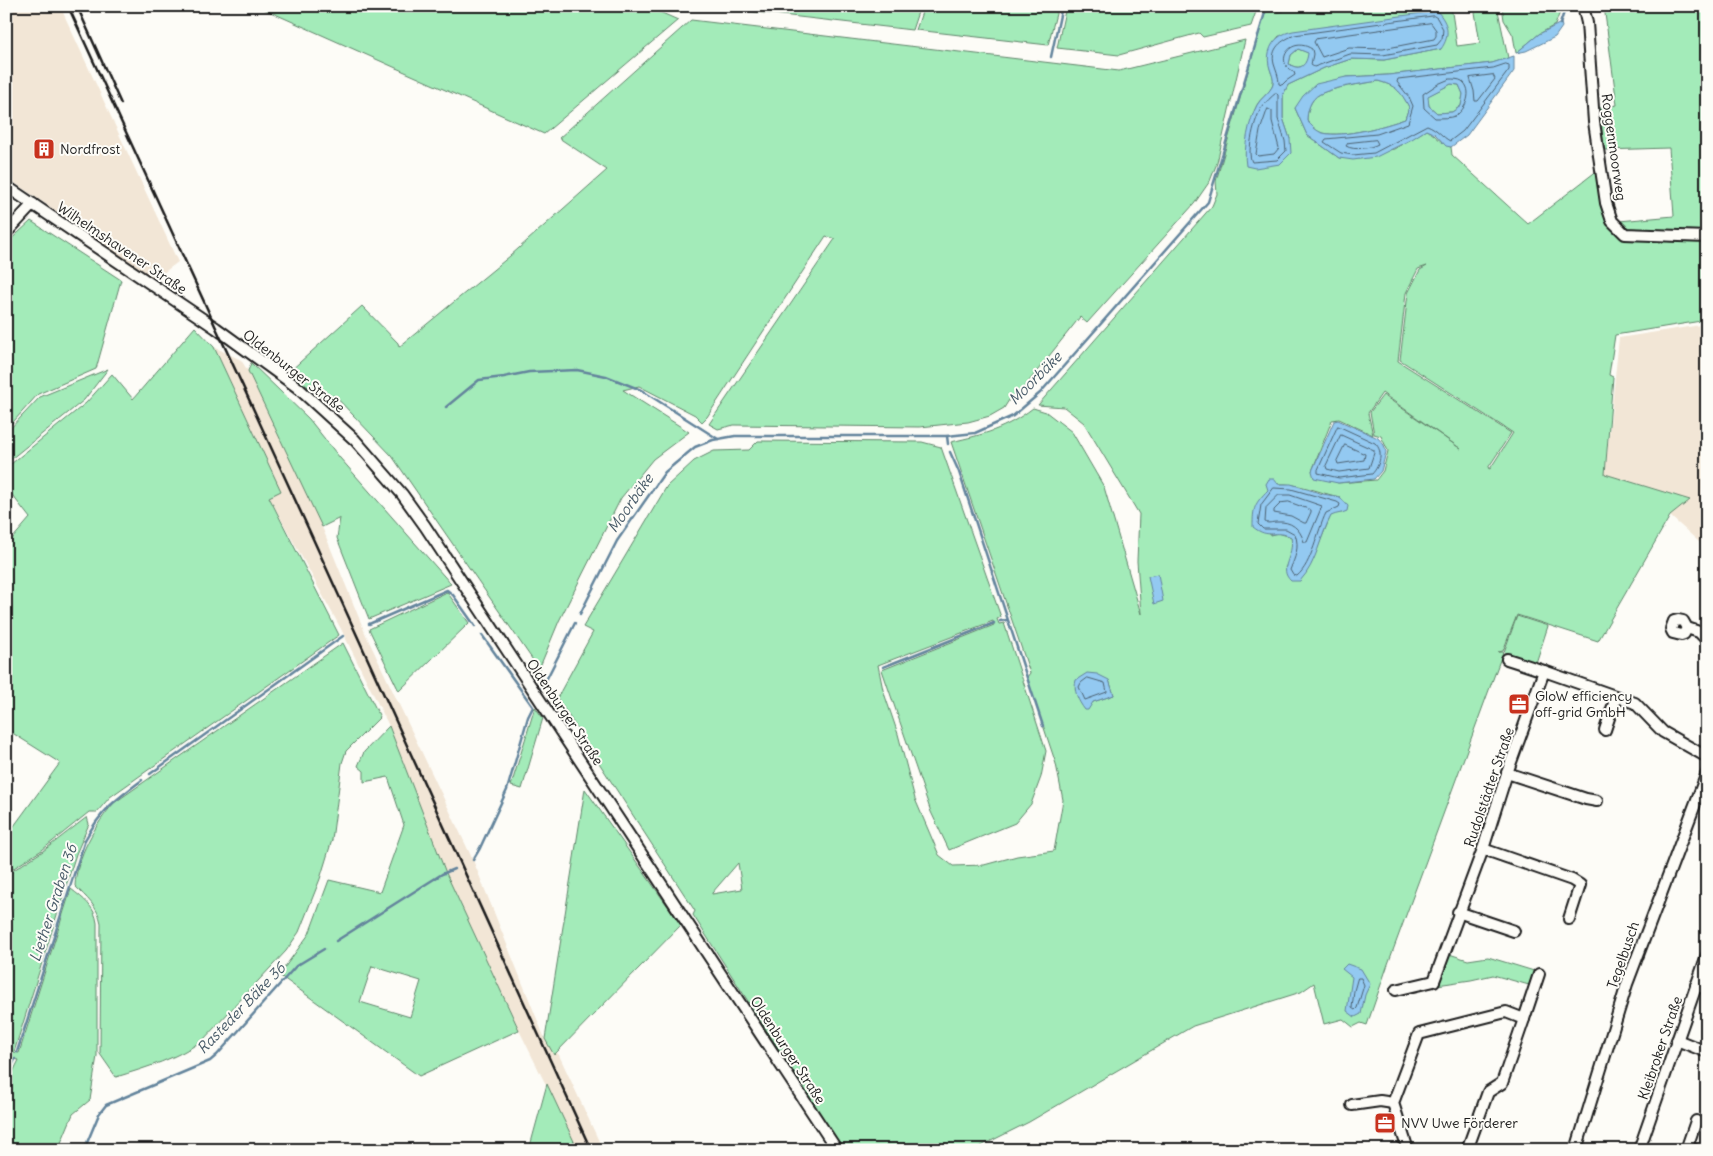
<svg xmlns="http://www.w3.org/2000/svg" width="1713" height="1156" font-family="Delius,sans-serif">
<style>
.built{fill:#f2e6d6}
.green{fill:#a3ebb9;stroke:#60846a;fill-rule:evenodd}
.water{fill:#93c9f1;stroke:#63849c;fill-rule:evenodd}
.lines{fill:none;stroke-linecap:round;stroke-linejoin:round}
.shore{stroke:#4c6171;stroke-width:1}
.stream{stroke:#63849c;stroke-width:2.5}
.minor-casing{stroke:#1c1c1c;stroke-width:14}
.minor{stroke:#fdfcf7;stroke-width:10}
.rail{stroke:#1c1c1c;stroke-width:2.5}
.labels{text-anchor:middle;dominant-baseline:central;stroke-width:4;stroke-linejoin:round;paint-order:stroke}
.street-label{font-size:14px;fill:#1c1c1c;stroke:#fdfcf7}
.poi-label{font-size:14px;fill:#1c1c1c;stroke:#fdfcf7;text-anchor:start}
.water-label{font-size:15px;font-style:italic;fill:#465967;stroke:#fdfcf7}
</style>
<rect width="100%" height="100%" fill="#fdfcf7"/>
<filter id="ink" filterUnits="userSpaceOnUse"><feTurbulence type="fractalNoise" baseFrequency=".02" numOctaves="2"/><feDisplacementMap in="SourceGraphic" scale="10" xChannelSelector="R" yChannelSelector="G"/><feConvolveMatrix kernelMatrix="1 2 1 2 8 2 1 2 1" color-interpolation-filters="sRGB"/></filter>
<g filter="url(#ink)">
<g class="built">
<polygon points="6,6 60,6 178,262 155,279 6,177"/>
<polygon points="1707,324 1707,549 1670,516 1690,500 1605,474 1619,338"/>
<polygon points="214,347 241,360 248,371 322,527 366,635 473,860 545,1039 559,1055 603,1150 578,1150 519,1030 446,873 389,726 341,629 269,497 281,491"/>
</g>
<g class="green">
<polygon points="257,6 640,6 662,13 678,20 544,134"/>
<polygon points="703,6 920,6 912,30"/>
<polygon points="924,6 1058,6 1048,45 916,30"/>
<polygon points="1066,6 1258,6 1251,26 1203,37 1199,33 1119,55 1057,48"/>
<path d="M1267 6H1279L1277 12 1284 11 1285 6H1451L1457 46 1480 43 1474 6H1497L1508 58 1492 63 1388 75 1346 77 1295 108 1307 135 1339 158 1394 149 1426 130C1436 134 1443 146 1451 147L1452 155 1528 224 1598 170 1608 222 1674 216 1669 148 1604 150 1600 108 1617 105 1604 6H1707V320L1615 335 1609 375 1613 377 1605 474 1690 500 1670 516 1598 641 1517 615 1503 651 1498 652H1503L1388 964 1367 1025 1361 1023 1353 1027 1343 1019 1324 1024 1314 983 1301 992 1193 1026 1029 1122 973 1150H843L693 915 695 911 557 698 593 632 583 627 667 486 694 461 714 451 749 450 758 441 922 442 941 447 1001 617 997 619 999 624 1004 623 1046 751 1041 777 1031 804 1015 823 949 850 931 812 882 670 994 625 993 621 878 665 883 690 898 734 915 799 939 855 953 866 984 865 1017 856 1054 851 1063 800 1056 764 1027 677 1030 673 951 442C985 434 1004 430 1033 408L1046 412 1072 432 1104 487 1141 614 1137 561 1139 514 1084 423 1064 407 1038 405 1212 206 1217 194 1216 181ZM1279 36 1441 49 1384 60 1351 59 1324 68 1288 85 1283 95V118L1290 139 1250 128C1252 120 1253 112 1257 105 1261 97 1271 93 1273 84 1274 79 1273 76 1271 72 1267 58 1270 47 1279 36ZM1427 266 1420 270 1408 293 1400 360 1513 433 1490 469 1488 468 1511 433 1398 361 1406 293 1418 269ZM1382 393 1461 449 1383 395 1370 412 1374 434 1381 436 1388 451 1383 471 1376 480 1338 483 1312 471 1332 420 1339 419 1373 435 1368 413ZM1278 484C1300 483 1319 493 1340 497L1342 513 1338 512 1331 515 1311 564 1285 568C1290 558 1294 549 1291 537L1278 533 1270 535 1268 490ZM1109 680 1114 695 1093 702ZM738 863 742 889 712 894V893Z"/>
<polygon points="1502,6 1560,6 1560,12 1555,25 1539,34 1516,53 1513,35 1504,20"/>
<polygon points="691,20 1119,71 1245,40 1217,163 1210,181 1194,204 1087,323 1080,317 1022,390 1009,400 1004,408 990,416 968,422 920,427 734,425 718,429 709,424 835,239 826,236 707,417 702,422 695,415 639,386 623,390 689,432 653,459 621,498 559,621 539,669 392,456 334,395 326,401 289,372 362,306 398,343 399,347 510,256 607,170 559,138"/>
<path d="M1298 49 1309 53C1307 64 1301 72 1289 64L1291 55Z"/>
<path d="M1378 81C1396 86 1400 90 1409 107L1405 119C1385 126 1343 138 1323 133 1317 132 1311 125 1307 121 1307 111 1310 99 1320 94 1334 87 1362 84 1378 81Z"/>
<polygon points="1451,84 1459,85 1463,94 1461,106 1452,112 1437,113 1429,106 1427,96"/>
<polygon points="31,221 121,280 96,369 38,394 6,430 6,352 8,349 6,348 6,244"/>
<polygon points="195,327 214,347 281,491 269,497 339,635 110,797 97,812 89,812 42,850 6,873 6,837 60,763 6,729 6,546 30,518 6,487 6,468 86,403 112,374 133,399"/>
<polygon points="251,363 309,419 340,458 451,584 369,619 337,538 340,518 322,527 248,371"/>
<polygon points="108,369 84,400 6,463 6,433 40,397"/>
<polygon points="447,592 469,623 399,691 369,629"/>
<polygon points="1517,616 1548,626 1536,663 1504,652"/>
<path d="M343 643 380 717 346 751 342 763 332 840 320 879 299 932 286 951 203 1040C178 1058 146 1068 116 1077L100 1054 101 923C98 907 87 898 75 886 76 858 96 823 114 803Z"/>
<polygon points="535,707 543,718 522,789 511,786"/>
<path d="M389 726 446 873 519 1030 419 1076 279 975 309 934 329 880 380 892 404 825 388 777 364 782V771L358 766 364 752ZM372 966 421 981 410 1017 360 1002Z"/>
<polygon points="585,789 681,925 554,1055 545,1039"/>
<path d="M87 817 89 824 76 854 14 1052 19 1053 71 889C84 899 95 907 97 923V1056L90 1100 73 1114 58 1150H6V1086L19 1060 12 1059 6 1073V875L43 851Z"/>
<polygon points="1446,953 1468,960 1488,957 1534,971 1529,985 1493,975 1471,980 1437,985"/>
<polygon points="547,1084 578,1150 529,1150"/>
</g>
<g class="water">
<path d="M1437 11C1448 23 1451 35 1441 49L1384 60 1351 59 1324 68 1288 85 1283 95V118L1290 139 1291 153 1280 164 1255 168 1246 166C1243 149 1249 120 1257 105 1261 98 1268 94 1272 87 1275 81 1272 75 1270 69 1266 58 1269 44 1279 37 1282 34 1289 32 1293 31ZM1298 49 1308 53C1307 64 1301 72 1289 64L1291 55Z"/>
<polygon points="1561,23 1562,27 1555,37 1526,51 1516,53 1539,34"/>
<path d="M1514 56V71L1467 135 1451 147 1446 146 1435 134 1426 130 1412 139 1376 157 1353 160 1339 158 1307 135 1295 108 1303 96 1316 84 1346 77 1388 75 1492 63ZM1378 81C1396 86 1400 90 1409 107L1405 119C1385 126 1343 138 1323 133 1317 132 1311 125 1307 121 1307 111 1310 99 1320 94 1334 87 1362 84 1378 81ZM1451 84 1459 85 1463 94 1461 106 1452 112 1437 113 1429 106 1428 96Z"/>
<polygon points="1338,420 1378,438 1384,445 1386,452 1381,471 1374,479 1338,483 1314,478 1312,471 1334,421"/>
<path d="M1269 479H1274L1278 484H1291L1323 494 1340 497 1348 506 1347 511C1341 514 1337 513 1331 516 1320 536 1317 563 1300 581H1291C1277 568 1295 557 1291 537 1276 529 1269 540 1253 527 1253 508 1254 504 1268 490L1266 484Z"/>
<polygon points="1158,574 1163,601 1154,604 1148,576"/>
<path d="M1087 673 1097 674 1109 680 1114 695 1093 702 1088 710H1085C1078 701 1073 690 1076 680Z"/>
<polygon points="1347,964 1361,969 1370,984 1365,995 1361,1014 1355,1017 1347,1011 1352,977 1342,969"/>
</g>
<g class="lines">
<g class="shore">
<path d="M1434 16 1437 18 1443 29 1442 39 1437 45 1383 55 1350 54 1314 67 1311 65 1313 54 1312 49C1290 35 1273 63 1294 72L1295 75 1286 81 1282 85 1279 84C1279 76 1276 71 1274 64 1270 48 1282 40 1295 35Z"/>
<polygon points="1431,23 1436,30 1436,36 1434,39 1383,49 1349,48 1322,57 1314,42 1316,39"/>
<path d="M1506 64 1509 65V70L1463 131 1450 141C1442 137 1438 129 1427 125L1374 153 1353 155 1341 153 1324 142 1326 139 1377 134 1408 123 1413 106 1409 97 1397 82 1398 79 1493 68Z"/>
<polygon points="1493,75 1495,79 1478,101 1475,101 1474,91 1470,78"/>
<path d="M1450 79C1453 79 1459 79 1462 81 1474 90 1466 110 1455 116 1450 118 1441 118 1435 118L1424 108 1423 94 1438 84Z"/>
<path d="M1276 93 1278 95V119L1285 141 1286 151 1277 160 1252 162C1246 152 1255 117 1262 107 1265 103 1272 96 1276 93Z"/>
<polygon points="1268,109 1272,111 1272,121 1279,148 1274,154 1258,156 1256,154 1260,131"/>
<path d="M1376 140 1378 144C1371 148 1354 151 1346 146L1348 143Z"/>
<path d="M1338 426 1375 443C1384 452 1380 465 1372 474L1339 478 1318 473V470Z"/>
<polygon points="1341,435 1374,450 1374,453 1369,468 1339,472 1327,469 1326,466"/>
<polygon points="1345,445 1365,454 1364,460 1338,464 1337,461"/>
<path d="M1274 488 1291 489 1337 502 1340 504 1339 507 1326 513C1317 531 1312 564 1297 576L1293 575 1290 570C1295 557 1300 548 1295 534L1286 529H1263L1258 524 1261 505Z"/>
<path d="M1279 495H1290L1322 506 1307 542H1304C1300 528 1291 521 1277 522 1271 522 1269 524 1265 522L1266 508Z"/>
<polygon points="1289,502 1311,510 1311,512 1306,523 1304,523 1291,516 1274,513 1274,510 1281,503"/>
<polygon points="1088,678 1105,683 1107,692 1085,700 1079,687 1081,683"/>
<polygon points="1358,978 1361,978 1364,985 1357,1008 1355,1010 1352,1008 1354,991"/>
</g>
<g class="stream">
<polyline points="1560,24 1566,6"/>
<polyline points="1051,57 1062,6"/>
<polyline points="446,407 479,380 504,377 529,372 577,370 606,376 641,390 718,439"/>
<polyline points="947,436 948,444"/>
<polyline points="950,452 959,472 1043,726"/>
<polyline points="580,614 617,541 665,472 695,447 713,440 735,436 947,436 975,433 1013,416 1040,393 1208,202 1267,6"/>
<polyline points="1000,621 1007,620"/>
<polyline points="369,624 447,590 453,595 475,626"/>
<polyline points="883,667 994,623"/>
<polyline points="542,688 575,623"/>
<polyline points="150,774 343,636"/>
<polyline points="473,860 480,848 507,790 528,717 533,707 482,635"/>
<polyline points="336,941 442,874 454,869"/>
<path d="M17 1052 85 840C101 810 115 800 142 780"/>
<polyline points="6,1080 15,1059"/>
<polyline points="84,1150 99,1114 106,1105 210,1061 217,1055 296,966 324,949"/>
</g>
<g class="minor-casing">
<g id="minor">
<polyline points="1583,6 1587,23 1594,122 1606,203 1612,221 1625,234 1707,237"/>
<polyline points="6,186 216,328 297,387 355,440 402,494 425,526 837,1150"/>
<polyline points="6,233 33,204"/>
<polyline points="1687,628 1684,634 1681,635 1673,633 1671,629 1674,621 1678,620 1683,621 1687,628 1699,632 1707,640"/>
<polyline points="1507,659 1544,671"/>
<polyline points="1605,730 1616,697"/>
<polyline points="1507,773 1586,799 1597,801"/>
<polyline points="1483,849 1572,880 1580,885 1569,919"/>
<polyline points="1458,912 1514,931"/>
<polyline points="1696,985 1707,989"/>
<polyline points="1396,990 1434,981 1483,849 1507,773 1544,671 1635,703 1663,732 1707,757"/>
<polyline points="1524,1019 1539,974"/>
<polyline points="1677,1040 1707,1052"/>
<polyline points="1352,1105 1380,1101 1393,1103"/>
<polyline points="1408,1150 1393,1103 1419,1034 1506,1012 1524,1019 1502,1083 1488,1092 1467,1150"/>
<polyline points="1576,1150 1627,984 1707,773"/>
<polyline points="1639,1150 1707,955"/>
<polyline points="1695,1150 1687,1147 1696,1121"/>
</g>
</g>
<use href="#minor" class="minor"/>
<g class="rail">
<polyline points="68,6 309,530 591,1150"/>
<polyline points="77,6 121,104"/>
</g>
</g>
</g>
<defs>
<g id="building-square" transform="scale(1.125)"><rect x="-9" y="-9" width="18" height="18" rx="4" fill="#c8321e" stroke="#fdfcf7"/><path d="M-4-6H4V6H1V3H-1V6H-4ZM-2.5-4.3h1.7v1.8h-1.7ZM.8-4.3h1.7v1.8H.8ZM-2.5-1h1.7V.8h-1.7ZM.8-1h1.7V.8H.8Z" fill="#fff"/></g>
<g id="office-square" transform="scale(1.125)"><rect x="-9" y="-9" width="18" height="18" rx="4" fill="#c8321e" stroke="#fdfcf7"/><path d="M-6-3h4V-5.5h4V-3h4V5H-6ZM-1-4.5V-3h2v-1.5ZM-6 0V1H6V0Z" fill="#fff"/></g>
</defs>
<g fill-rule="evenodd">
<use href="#building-square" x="44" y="149"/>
<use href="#office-square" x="1519" y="704"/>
<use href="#office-square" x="1385" y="1123"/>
</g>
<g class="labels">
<g class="street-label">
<text transform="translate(1614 147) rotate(82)">Roggenmoorweg</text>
<text transform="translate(122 248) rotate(34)">Wilhelmshavener Straße</text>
<text transform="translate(294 371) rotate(38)">Oldenburger Straße</text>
<text transform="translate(565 712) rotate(56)">Oldenburger Straße</text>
<text transform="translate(1489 787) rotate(-71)">Rudolstädter Straße</text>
<text transform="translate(1623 955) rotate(-71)">Tegelbusch</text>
<text transform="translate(1660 1048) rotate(-71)">Kleibroker Straße</text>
<text transform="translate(788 1050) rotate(57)">Oldenburger Straße</text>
</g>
<g class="poi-label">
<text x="60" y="149">Nordfrost</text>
<text x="1535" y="696">GloW efficiency<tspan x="1535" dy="16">off-grid GmbH</tspan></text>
<text x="1401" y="1123">NVV Uwe Förderer</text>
</g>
<g class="water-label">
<text transform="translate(1035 378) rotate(-45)">Moorbäke</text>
<text transform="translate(630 503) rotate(-55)">Moorbäke</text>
<text transform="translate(53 903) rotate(-72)">Liether Graben 36</text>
<text transform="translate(241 1008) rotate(-46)">Rasteder Bäke 36</text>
</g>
</g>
<rect width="1713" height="1156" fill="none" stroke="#fdfcf7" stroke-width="25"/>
<rect x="12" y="12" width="1688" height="1131" fill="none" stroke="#1c1c1c" stroke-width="2" filter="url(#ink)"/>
</svg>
